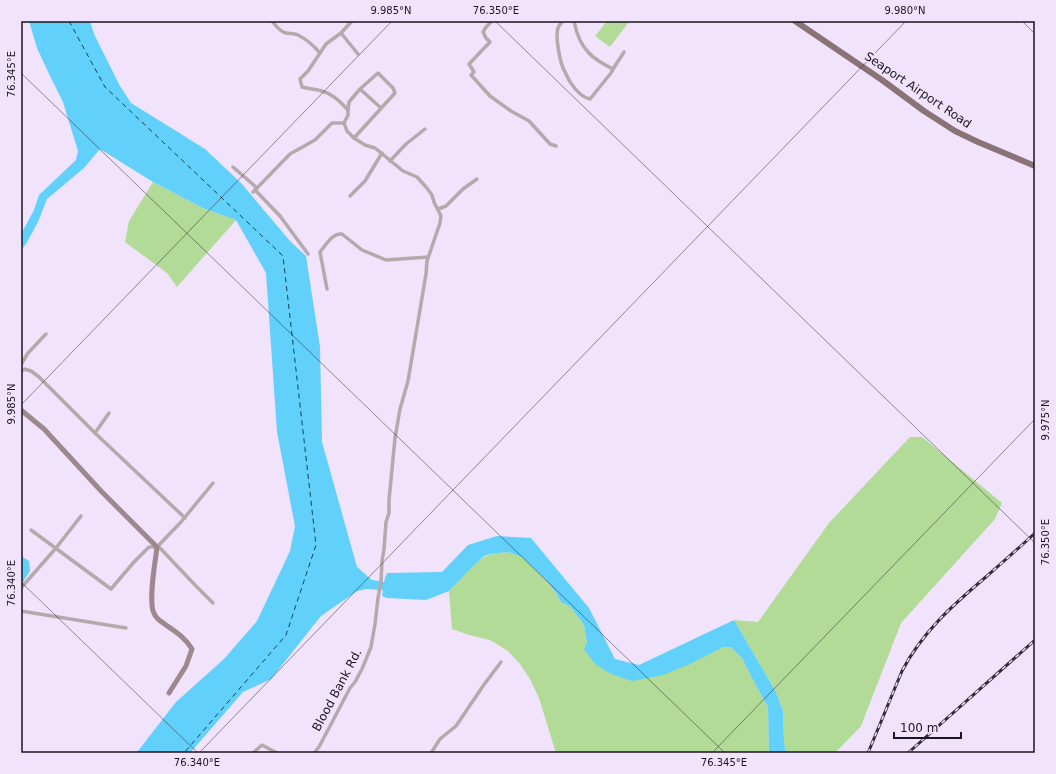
<svg xmlns="http://www.w3.org/2000/svg" width="1056" height="774" font-family="'DejaVu Sans',sans-serif">
<style>
.green{fill:#b1db96}
.water{fill:#61d0fa}
.lines{fill:none;stroke-linecap:round;stroke-linejoin:round}
.ferry{stroke:#114253;stroke-width:1;stroke-dasharray:5 4;stroke-linecap:butt}
.street{stroke:#b6a9ab;stroke-width:3.5}
.secondary{stroke:#9d898d;stroke-width:5}
.primary{stroke:#8a7377;stroke-width:6}
.rail-casing{stroke:#332d38;stroke-width:3}
.rail{stroke:#f0e3fb;stroke-width:1.5;stroke-dasharray:4.5;stroke-linecap:butt}
.ticks{fill:none;stroke:#1a151e;stroke-width:1;stroke-opacity:0.45}
.labels{text-anchor:middle;dominant-baseline:central;stroke-width:3.5;stroke-linejoin:round;paint-order:stroke}
.street-label{font-size:12px;fill:#1a151e;stroke:#f0e3fb}
.neatline{fill:none;stroke:#1a151e;stroke-width:1.5}
.ticks-label{font-size:10px;text-anchor:middle;fill:#1a151e}
</style>
<rect width="100%" height="100%" fill="#f0e3fb"/>
<g class="green">
<polygon points="607,21 625,21 628,23 610,47 595,36"/>
<polygon points="153,182 203,208 236,220 177,287 167,273 125,242 129,221"/>
<polygon points="910,437 922,437 1002,503 995,519 901,623 861,726 835,753 786,753 784,743 783,711 776,692 734,620 758,622 829,523"/>
<path d="M508 552 522 557 546 580 556 593 562 603 570 606 584 625 587 642 609 673 710 653 723 647H731L742 658 753 680 768 707 769 753H556L539 698 530 679 520 664 508 651 490 640 469 635 452 629 449 591C458 581 475 561 486 556 493 553 501 553 508 552Z"/>
</g>
<g class="water">
<polygon points="29,21 90,21 94,34 120,86 131,103 205,149 241,183 290,241 306,256 320,347 322,442 357,567 372,580 384,582 385,578 387,573 442,572 468,545 497,536 531,538 589,608 615,659 639,665 734,620 776,692 783,711 784,743 786,753 769,753 768,707 753,680 742,658 731,647 723,647 690,664 663,675 632,681 609,673 595,664 584,649 587,642 584,625 570,606 562,603 556,593 546,580 522,557 508,552 491,554 484,556 470,569 449,591 426,600 387,598 382,596 383,590 366,589 357,591 321,616 271,679 243,692 190,753 136,753 138,751 176,702 224,659 257,621 290,551 295,526 277,432 266,273 236,220 203,208 153,182 100,149 84,168 47,199 38,222 26,244 21,250 21,234 34,210 39,195 76,160 78,151 63,102 50,76 37,48"/>
<polygon points="21,556 29,561 30,571 23,582 21,583"/>
</g>
<g class="lines">
<polyline class="ferry" points="69,21 105,87 283,256 316,545 286,635 184,753"/>
<g class="street">
<path d="M272 21C276 26 280 32 286 33 291 34 293 33 298 35 306 39 314 46 320 53"/>
<polyline points="492,21 486,27 483,32 486,38 490,42 469,64 474,72 471,75 490,96 511,111 529,121 550,144 556,146"/>
<path d="M563 21C562 23 560 24 559 26 554 33 560 64 565 72 569 82 579 97 590 99L611 73 613 69C605 65 595 60 589 53 581 45 576 32 574 21"/>
<polyline points="341,33 358,54"/>
<polyline points="613,69 624,52"/>
<polyline points="360,89 381,108"/>
<polyline points="348,110 349,102 360,89 378,73 393,88 395,93 354,138"/>
<polyline points="390,161 406,144 425,129"/>
<polyline points="233,167 257,188"/>
<polyline points="255,190 280,216 308,254"/>
<polyline points="253,192 290,154 315,140 332,123 344,123"/>
<polyline points="350,196 365,181 382,153"/>
<polyline points="438,209 446,206 463,189 477,179"/>
<path d="M327 289 320 252C326 245 332 233 342 234L362 250 386 260 428 257"/>
<polyline points="22,363 28,353 46,334"/>
<polyline points="21,372 24,369 31,371 39,377 95,433 185,518"/>
<polyline points="95,433 109,413"/>
<polyline points="31,530 111,589 134,562 149,547 157,547 160,548 195,585 213,603"/>
<polyline points="157,547 181,522 213,483"/>
<polyline points="21,588 56,548 81,516"/>
<polyline points="21,611 126,628"/>
<polyline points="253,753 262,745 277,753"/>
<path d="M314 753 319 747 350 688 355 682 362 669 371 647 375 624 378 598 381 582 382 561 384 549 386 522 389 513V500L395 438 400 409 408 381 426 274 427 261 440 223 441 216 434 202 432 195 426 187 417 177 403 171 375 148 365 145 354 138 347 131 344 123 348 115V110C341 102 333 94 322 91 315 89 309 89 302 87L300 79 308 71 326 44 341 33 352 21"/>
<polyline points="431,753 440,739 456,726 483,686 501,662"/>
</g>
<path class="secondary" d="M21 410 44 429 102 492 157 547C155 564 149 595 153 611 154 614 156 617 158 619 170 629 184 635 192 649L186 666 169 693"/>
<polyline class="primary" points="795,21 882,80 924,111 955,131 978,142 1035,166"/>
<g class="rail-casing">
<g id="rail">
<path d="M868 753 902 671C923 631 953 605 987 576 1003 562 1019 548 1035 533"/>
<polyline points="908,753 1035,640"/>
</g>
</g>
<use href="#rail" class="rail"/>
</g>
<path class="ticks" d="M495 21 1035 543M1022 21 1035 34M21 73 725 753M21 405 392 21M21 582 198 753M199 753 906 21M712 753 1035 419"/>
<g class="labels">
<g class="street-label">
<text transform="translate(918 90) rotate(34)">Seaport Airport Road</text>
<text transform="translate(337 690) rotate(-62)">Blood Bank Rd.</text>
</g>
</g>
<rect width="1056" height="774" fill="none" stroke="#f0e3fb" stroke-width="44"/>
<path d="M894 732v6h67v-6" fill="none" stroke="#1a151e" stroke-width="2"/>
<text x="900" y="732" font-size="12" fill="#1a151e" stroke="#f0e3fb" stroke-width="3" paint-order="stroke">100 m</text>
<rect x="22" y="22" width="1012" height="730" class="neatline"/>
<g class="ticks-label">
<text x="391" y="14">9.985°N</text>
<text x="496" y="14">76.350°E</text>
<text x="905" y="14">9.980°N</text>
<text transform="translate(11 74) rotate(-90)" y="4">76.345°E</text>
<text transform="translate(11 404) rotate(-90)" y="4">9.985°N</text>
<text transform="translate(1045 420) rotate(-90)" y="4">9.975°N</text>
<text transform="translate(1045 542) rotate(-90)" y="4">76.350°E</text>
<text transform="translate(11 583) rotate(-90)" y="4">76.340°E</text>
<text x="197" y="766">76.340°E</text>
<text x="724" y="766">76.345°E</text>
</g>
</svg>
